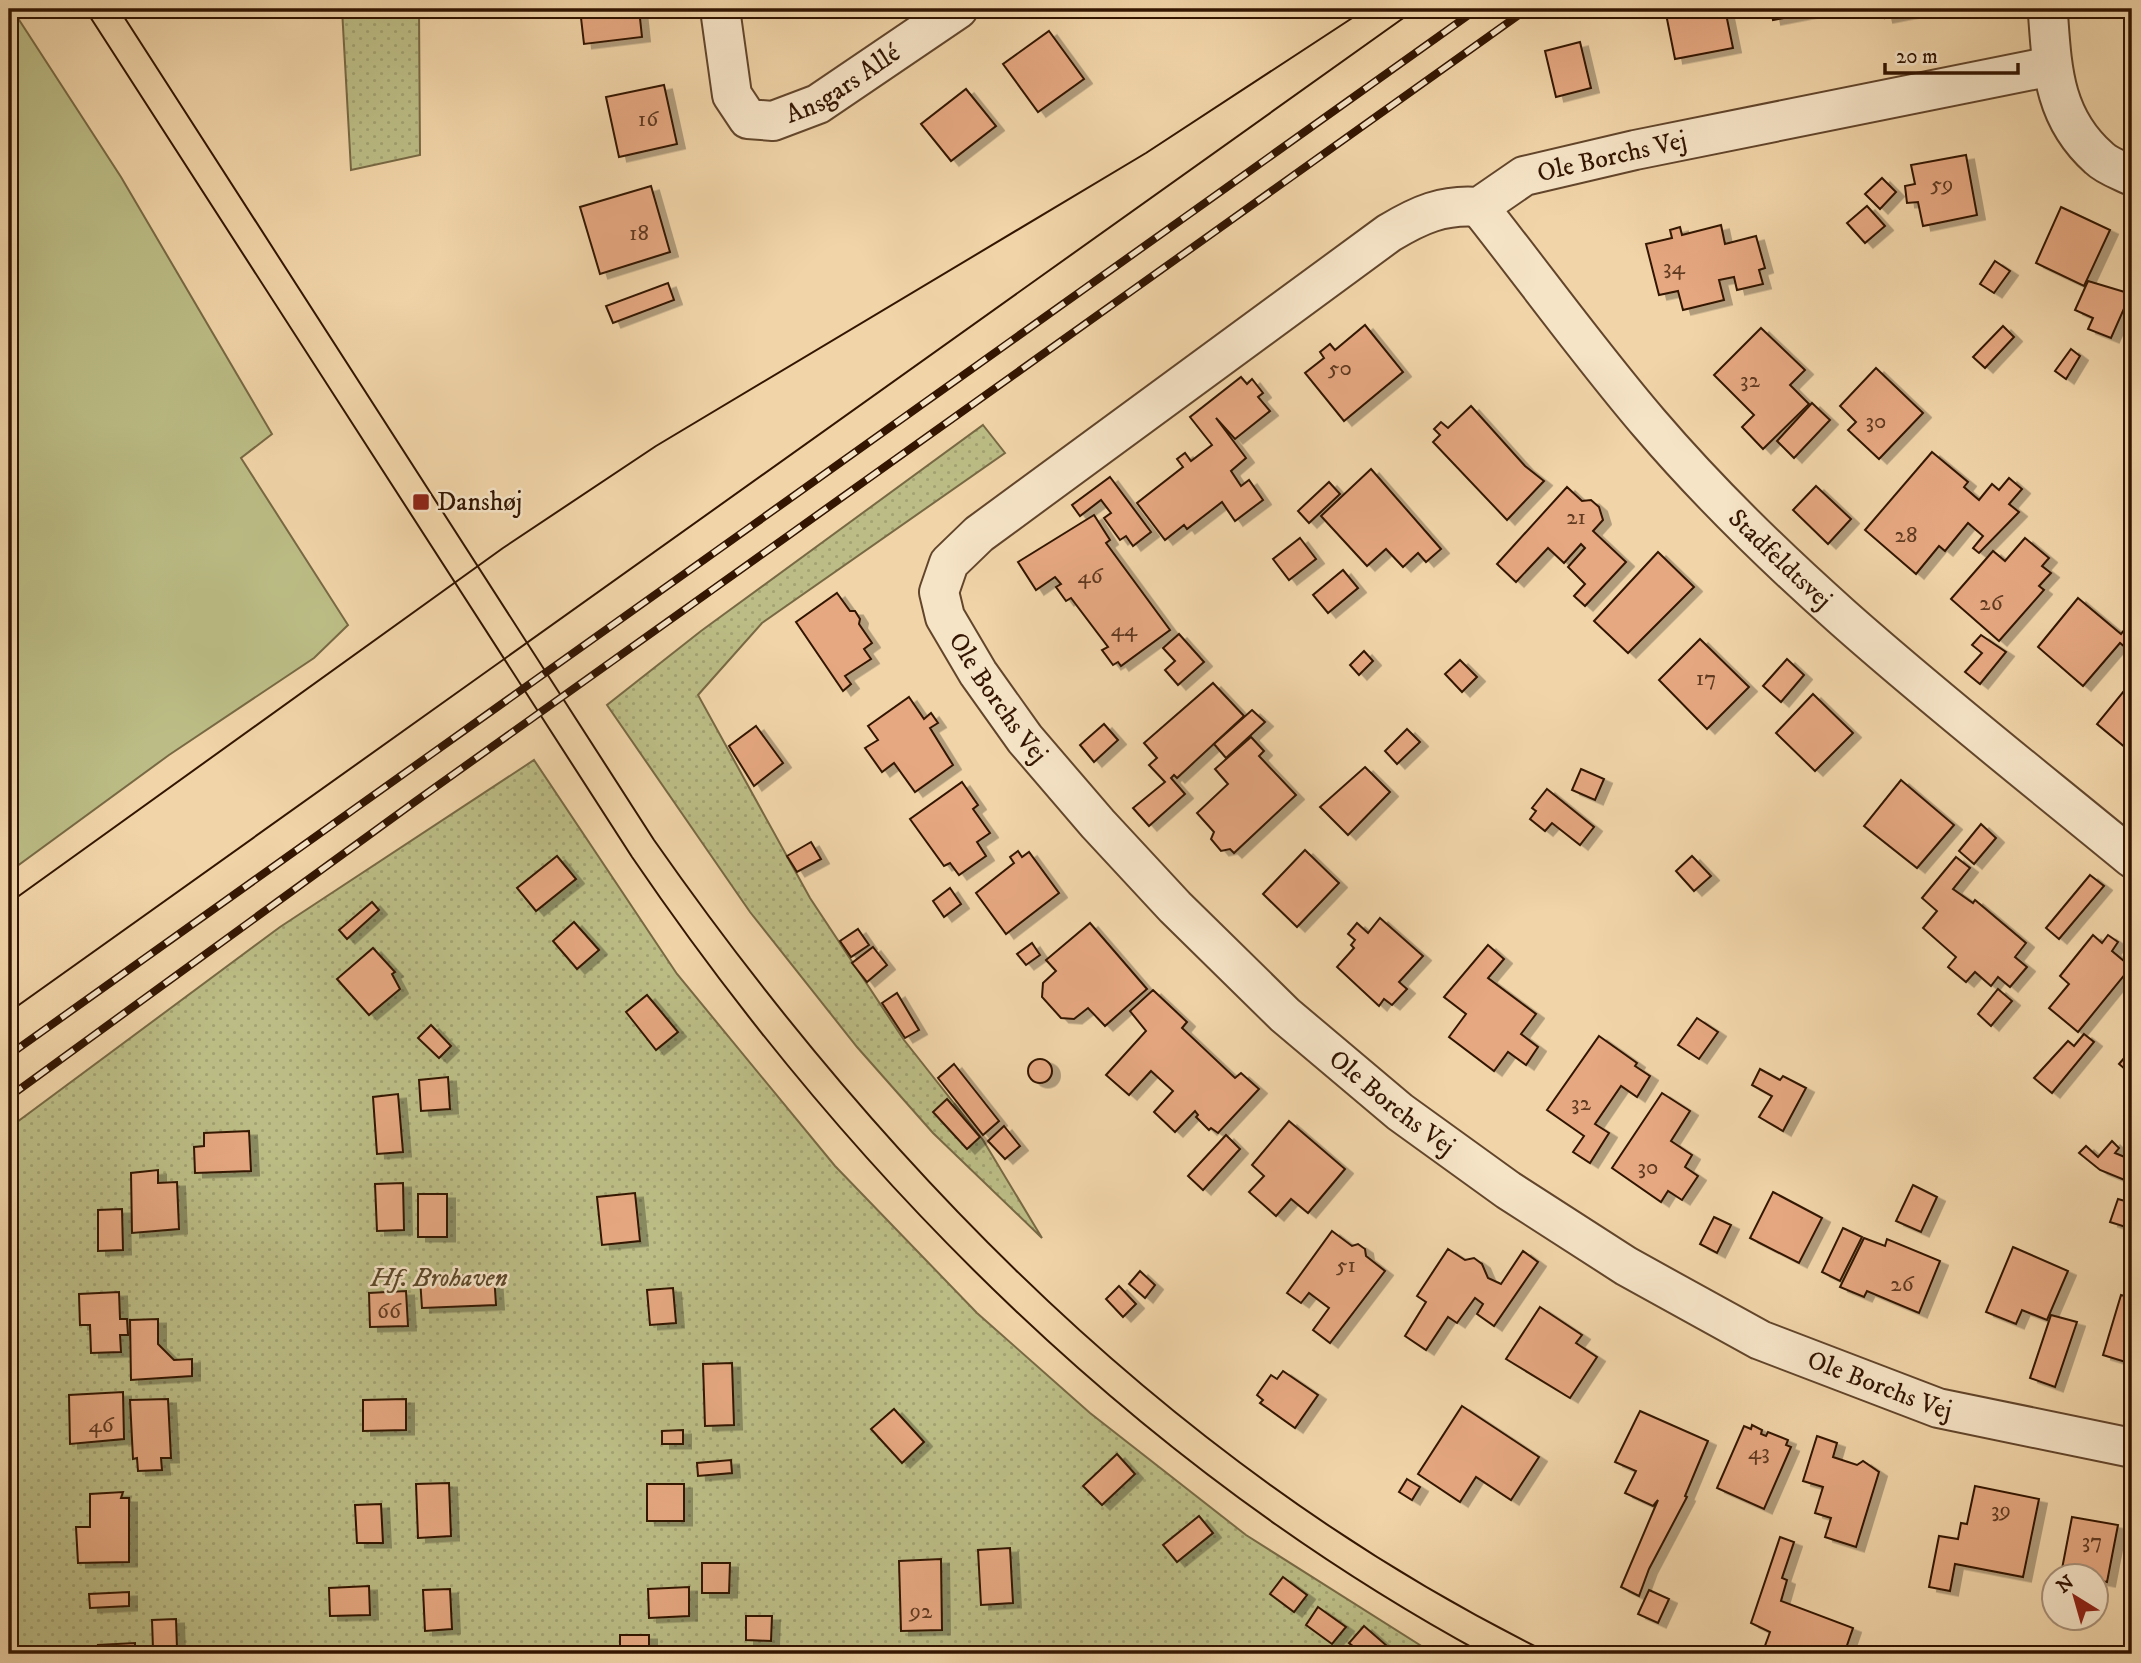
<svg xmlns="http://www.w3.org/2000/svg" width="2141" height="1663" font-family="'IM FELL DW Pica',serif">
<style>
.green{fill:#bcbd86;stroke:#786944;stroke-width:2}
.garden{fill:url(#garden-dots);stroke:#786944;stroke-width:2}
.building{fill:#e6a881;stroke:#331501;stroke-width:2;filter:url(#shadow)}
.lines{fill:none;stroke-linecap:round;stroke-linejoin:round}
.street-casing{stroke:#62452b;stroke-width:42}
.street{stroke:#f6e4c7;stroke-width:38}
.tram{stroke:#331501;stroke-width:2}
.rail-casing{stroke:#331501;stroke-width:8}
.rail{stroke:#f6e4c7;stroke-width:5;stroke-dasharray:16;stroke-linecap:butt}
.poi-dot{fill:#8f2418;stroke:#f6e4c7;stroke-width:2.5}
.labels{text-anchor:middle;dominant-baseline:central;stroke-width:5;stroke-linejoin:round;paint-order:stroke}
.number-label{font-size:23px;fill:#603a21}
.street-label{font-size:26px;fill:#331501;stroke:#f6e4c7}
.poi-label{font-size:26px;fill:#331501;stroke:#f6e4c7;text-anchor:start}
.park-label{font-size:26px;font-style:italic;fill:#5c4729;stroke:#f6e4c7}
</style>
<defs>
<pattern id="garden-dots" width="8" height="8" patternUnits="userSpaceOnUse" patternTransform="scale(1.75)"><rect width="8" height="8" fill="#bcbd86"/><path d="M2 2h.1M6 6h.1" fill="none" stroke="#a2a272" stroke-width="1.8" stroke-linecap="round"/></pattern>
<filter id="shadow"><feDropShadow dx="8" dy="4.5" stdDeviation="0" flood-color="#0004"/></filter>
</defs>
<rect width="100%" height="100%" fill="#f1d5a9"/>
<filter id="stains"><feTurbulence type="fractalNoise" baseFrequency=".00286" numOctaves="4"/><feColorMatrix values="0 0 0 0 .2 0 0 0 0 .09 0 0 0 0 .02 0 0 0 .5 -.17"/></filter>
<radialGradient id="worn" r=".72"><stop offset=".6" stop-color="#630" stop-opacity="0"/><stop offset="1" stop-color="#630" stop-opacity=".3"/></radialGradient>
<polygon class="green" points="9,9 12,9 121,177 272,434 241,458 348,625 314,658 169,755 9,872"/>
<g class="garden">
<polygon points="342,9 419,9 420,155 351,170"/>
<polygon points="983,425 1005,453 762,623 698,695 810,898 904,1040 983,1140 1042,1238 933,1133 857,1047 750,912 607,705 701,631"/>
<polygon points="534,760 677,974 835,1166 977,1313 1090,1413 1246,1535 1434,1654 9,1654 9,1128 280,927"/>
</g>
<g class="building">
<polygon points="580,9 639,9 642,37 584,44"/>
<polygon points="1665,9 1725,9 1733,48 1675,59"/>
<polygon points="1771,9 1830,9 1773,20"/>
<polygon points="1883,9 1931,9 1885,18"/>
<polygon points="1049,31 1084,79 1038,112 1003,64"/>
<polygon points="1580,42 1591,88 1556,97 1545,51"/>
<polygon points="664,85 677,144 619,157 606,97"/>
<polygon points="966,89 996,126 951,161 921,124"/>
<polygon points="1966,155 1977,215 1923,226 1918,202 1907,203 1905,186 1915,184 1911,165"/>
<polygon points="1882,178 1896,192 1880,209 1865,194"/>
<polygon points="651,186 670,252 600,274 580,207"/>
<polygon points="1867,206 1885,226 1865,243 1847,223"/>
<polygon points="2061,207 2110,230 2084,286 2036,263"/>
<polygon points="1721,225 1725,244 1756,236 1765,268 1759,270 1763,284 1737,290 1734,277 1719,280 1724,300 1683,310 1678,291 1659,295 1646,244 1672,238 1670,230 1680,227 1682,235"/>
<polygon points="1995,261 2010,271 1994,293 1980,284"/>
<polygon points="2088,281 2128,293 2132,284 2132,307 2126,304 2111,338 2088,329 2093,318 2075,310"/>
<polygon points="668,283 674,300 613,323 606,306"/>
<polygon points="1365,325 1403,372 1344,421 1305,373 1324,358 1320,352 1330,344 1335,350"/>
<polygon points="2003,326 2014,337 1985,368 1973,357"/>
<polygon points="1761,328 1805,370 1790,385 1809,404 1763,449 1742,427 1754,415 1714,375"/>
<polygon points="2071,349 2080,356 2066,379 2055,371"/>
<polygon points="1876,368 1923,413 1879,459 1848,430 1856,422 1840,406"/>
<polygon points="1241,377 1247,384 1252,379 1263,393 1258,397 1270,411 1235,439 1216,418 1246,458 1231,471 1241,486 1249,480 1263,500 1235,521 1222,502 1187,529 1184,525 1165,540 1137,503 1183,467 1177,459 1185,453 1191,461 1212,445 1190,417"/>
<polygon points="1812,403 1830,420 1794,458 1777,441"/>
<polygon points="1471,406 1525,466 1544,481 1507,520 1433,442 1440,435 1434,429 1441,422 1448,428"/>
<polygon points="1932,452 1968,482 1964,487 1979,500 1992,484 1999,490 2009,478 2022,489 2009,504 2019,512 1979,553 1973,548 1983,536 1968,523 1945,551 1939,546 1916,574 1865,530"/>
<polygon points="1371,469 1441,549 1426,562 1418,553 1403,567 1386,549 1367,566 1321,516"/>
<polygon points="1110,477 1151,532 1133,546 1126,536 1120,540 1104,518 1111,513 1101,500 1080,516 1072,505"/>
<polygon points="1329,482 1340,494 1309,523 1298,511"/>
<polygon points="1816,486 1851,519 1828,544 1793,510"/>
<polygon points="1567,487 1582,501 1591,500 1599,507 1603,520 1593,531 1626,562 1585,606 1574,596 1585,584 1568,567 1585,548 1581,544 1564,563 1548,548 1516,582 1497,564"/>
<polygon points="1094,515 1110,540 1106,543 1170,630 1121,666 1118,662 1113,665 1102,650 1108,647 1071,598 1066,601 1056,587 1061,584 1055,577 1036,590 1018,562"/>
<polygon points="1300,538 1316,559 1289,580 1273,559"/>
<polygon points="2025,538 2049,558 2042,566 2051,573 2039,586 2044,590 1999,641 1951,599 1993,551 2005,561"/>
<polygon points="1658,552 1694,587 1628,653 1594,621"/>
<polygon points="1343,570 1358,588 1328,613 1313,595"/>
<polygon points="837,593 850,611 855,611 860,619 859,624 872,643 864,649 871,659 845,676 851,684 843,691 796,622"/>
<polygon points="2078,598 2121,634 2132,620 2132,653 2120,643 2083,686 2038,647"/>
<polygon points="1179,634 1204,662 1178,685 1165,670 1175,661 1163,648"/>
<polygon points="1981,635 2006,652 1980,684 1965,672 1982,653 1972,645"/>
<polygon points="1700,639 1749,687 1707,729 1659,680"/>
<polygon points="1364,651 1373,661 1359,675 1350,665"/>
<polygon points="1787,659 1804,675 1781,702 1763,686"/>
<polygon points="1460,660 1477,677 1462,692 1445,674"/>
<polygon points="1213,683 1244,716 1177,778 1174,775 1171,778 1185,794 1149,826 1133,808 1165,782 1149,765 1157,758 1144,743"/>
<polygon points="2128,686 2132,690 2132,753 2097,724"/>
<polygon points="1813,694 1853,733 1815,771 1776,733"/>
<polygon points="909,697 924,719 931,713 938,723 930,728 953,765 915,792 894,763 882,772 865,748 878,740 868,726"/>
<polygon points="1252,710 1265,722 1226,758 1214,744"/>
<polygon points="1104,724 1118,740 1094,762 1080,745"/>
<polygon points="756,726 783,763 754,786 729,746"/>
<polygon points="1407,729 1420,742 1397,764 1385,751"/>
<polygon points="1251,737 1264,751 1259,756 1296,795 1234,853 1230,849 1221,851 1211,839 1214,832 1197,813 1228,784 1215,769"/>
<polygon points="1365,767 1390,792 1348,835 1320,807"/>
<polygon points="1581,769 1604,779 1595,800 1572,790"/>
<polygon points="1901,780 1954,825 1917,868 1864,826"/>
<polygon points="962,782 978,805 973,809 990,833 977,842 986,856 959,875 950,863 944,866 910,819"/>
<polygon points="1547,789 1594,827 1580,845 1552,823 1545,831 1530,819 1536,811 1532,808"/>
<polygon points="1981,824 1996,838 1974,864 1959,851"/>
<polygon points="811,842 821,859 797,872 787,856"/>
<polygon points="1305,850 1339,883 1297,927 1263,894"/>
<polygon points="1018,851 1022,857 1029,852 1059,893 1006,934 976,893 1014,863 1010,857"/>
<polygon points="557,856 576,879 536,911 517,888"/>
<polygon points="1692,856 1711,876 1694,891 1676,871"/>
<polygon points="1956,857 1970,868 1953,889 1973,903 1975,900 2026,943 2015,957 2027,967 2010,987 1998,977 1991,986 1975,972 1966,982 1948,967 1956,957 1923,928 1937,911 1922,898"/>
<polygon points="2090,875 2104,886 2059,939 2046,928"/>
<polygon points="950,888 961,904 944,917 933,901"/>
<polygon points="372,902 379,910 347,939 339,930"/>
<polygon points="1380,918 1423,956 1399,982 1407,989 1392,1005 1384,999 1379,1006 1337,967 1354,948 1351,945 1355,940 1348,934 1357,923 1368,933"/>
<polygon points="574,922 599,950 577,969 553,941"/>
<polygon points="1090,923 1147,989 1105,1026 1088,1008 1074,1019 1061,1018 1042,997 1043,983 1056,971 1046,960"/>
<polygon points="858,929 869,945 851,957 840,941"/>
<polygon points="2093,935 2102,943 2108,935 2118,942 2112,951 2131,967 2078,1032 2049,1008 2069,984 2060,976"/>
<polygon points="1032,943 1040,955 1026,965 1017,954"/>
<polygon points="1488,945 1504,959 1488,978 1536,1014 1521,1034 1538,1047 1526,1065 1508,1052 1494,1071 1449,1037 1466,1014 1444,997"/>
<polygon points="873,947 887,965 867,982 852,963"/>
<polygon points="373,948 395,972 392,974 400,989 369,1015 337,979"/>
<polygon points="1998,989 2012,1001 1991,1026 1978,1014"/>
<polygon points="1153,990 1187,1022 1182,1028 1235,1078 1241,1073 1259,1089 1218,1133 1211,1128 1209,1130 1196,1117 1198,1115 1195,1111 1175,1132 1154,1112 1173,1091 1151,1071 1129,1095 1106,1075 1146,1031 1130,1011"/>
<polygon points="897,993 919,1030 905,1038 882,1003"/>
<polygon points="647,995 678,1032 656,1050 626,1012"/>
<polygon points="1697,1018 1718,1032 1699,1059 1678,1045"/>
<polygon points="431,1025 451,1046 439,1058 418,1038"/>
<polygon points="2084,1034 2094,1042 2052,1093 2034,1078 2068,1041 2074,1046"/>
<polygon points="1599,1036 1637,1063 1635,1066 1650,1076 1637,1097 1621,1086 1595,1124 1609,1133 1590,1163 1573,1152 1584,1136 1547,1110"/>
<polygon points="2132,1049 2132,1075 2119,1064"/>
<circle cx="1040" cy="1071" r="12"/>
<polygon points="954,1064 999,1121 983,1135 938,1078"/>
<polygon points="1760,1069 1780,1080 1783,1076 1806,1088 1783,1131 1759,1117 1772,1096 1752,1085"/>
<polygon points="448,1077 450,1109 421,1111 419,1080"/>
<polygon points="1662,1093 1690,1111 1671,1141 1692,1155 1685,1167 1698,1176 1682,1200 1668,1191 1661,1202 1612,1168"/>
<polygon points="398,1094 403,1152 377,1154 373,1097"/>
<polygon points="947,1099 980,1137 967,1149 933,1112"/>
<polygon points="1289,1121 1345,1169 1308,1213 1291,1199 1276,1216 1249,1192 1264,1176 1252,1165"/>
<polygon points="1004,1126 1020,1146 1005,1159 988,1141"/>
<polygon points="249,1131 251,1171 195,1173 194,1147 204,1146 204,1133"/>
<polygon points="1226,1135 1240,1149 1203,1190 1188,1176"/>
<polygon points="2112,1141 2119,1148 2115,1153 2132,1160 2132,1183 2100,1170 2079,1153 2086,1146 2098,1157"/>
<polygon points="158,1170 158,1183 177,1182 179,1229 132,1233 131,1173"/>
<polygon points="403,1183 404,1230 377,1231 375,1184"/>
<polygon points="1913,1185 1937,1197 1921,1232 1896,1221"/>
<polygon points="1773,1192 1822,1218 1799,1263 1750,1238"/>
<polygon points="635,1193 640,1241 602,1245 597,1197"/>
<rect x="418" y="1194" width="29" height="43"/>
<polygon points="2118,1199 2132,1203 2129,1228 2110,1222"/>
<polygon points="122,1209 123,1250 98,1251 98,1210"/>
<polygon points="1714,1217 1731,1225 1717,1253 1700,1244"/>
<polygon points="1843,1228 1862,1237 1840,1281 1822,1272"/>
<polygon points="1332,1231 1352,1246 1358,1244 1365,1249 1366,1256 1385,1271 1330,1343 1313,1330 1329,1308 1309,1293 1301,1303 1287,1293"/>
<polygon points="1864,1238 1885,1246 1887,1239 1940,1261 1919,1313 1867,1291 1864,1297 1840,1287"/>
<polygon points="2013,1247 2068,1271 2047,1320 2022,1310 2016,1324 1986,1312"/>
<polygon points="1448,1249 1465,1260 1474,1258 1482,1264 1488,1278 1501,1284 1523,1251 1538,1262 1494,1326 1477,1314 1483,1304 1475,1298 1457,1323 1448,1317 1426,1350 1405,1336 1426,1302 1417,1296"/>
<polygon points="1140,1271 1155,1285 1145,1298 1129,1284"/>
<polygon points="494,1274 496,1305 422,1308 420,1278"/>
<polygon points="1119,1286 1136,1304 1123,1317 1106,1299"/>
<polygon points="673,1288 676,1323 650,1325 647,1290"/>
<polygon points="406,1291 408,1326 370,1327 369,1293"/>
<polygon points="119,1292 120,1319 127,1319 128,1335 120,1335 121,1352 91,1353 90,1325 80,1325 79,1294"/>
<polygon points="2121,1295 2132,1298 2132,1364 2103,1355"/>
<polygon points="1540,1307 1582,1335 1576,1343 1597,1357 1570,1398 1506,1359"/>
<polygon points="2051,1315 2077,1322 2055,1387 2030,1378"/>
<polygon points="158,1319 158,1344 174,1360 192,1359 192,1376 131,1380 130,1320"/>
<polygon points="732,1363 734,1425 705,1426 703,1364"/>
<polygon points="1283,1371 1318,1395 1295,1428 1260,1403 1263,1400 1257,1395 1271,1375 1277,1379"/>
<polygon points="123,1392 124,1439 70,1444 69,1395"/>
<polygon points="168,1399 171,1458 161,1458 162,1470 138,1471 137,1458 133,1459 130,1400"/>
<polygon points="406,1399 406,1430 363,1431 363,1400"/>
<polygon points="1462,1406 1539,1457 1511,1500 1476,1477 1460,1502 1418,1474"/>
<polygon points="894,1409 924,1442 902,1463 871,1429"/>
<polygon points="1640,1411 1708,1441 1685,1496 1687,1497 1649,1569 1639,1596 1621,1587 1658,1500 1653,1506 1625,1493 1636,1471 1615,1462"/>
<polygon points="1752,1425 1762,1430 1761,1434 1766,1436 1768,1432 1788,1440 1786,1445 1791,1447 1764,1509 1717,1488 1744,1426 1751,1429"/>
<polygon points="683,1430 683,1444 662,1444 662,1431"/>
<polygon points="1817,1436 1837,1443 1833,1457 1857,1465 1863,1461 1879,1472 1856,1547 1825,1537 1831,1518 1815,1513 1823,1487 1803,1481"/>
<polygon points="1117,1454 1135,1474 1102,1505 1083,1486"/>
<polygon points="731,1460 732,1473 698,1476 697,1463"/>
<polygon points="1407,1479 1420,1487 1412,1500 1399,1492"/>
<polygon points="449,1483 451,1536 418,1538 416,1484"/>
<rect x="647" y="1484" width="37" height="37"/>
<polygon points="1975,1486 2039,1499 2023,1577 1955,1564 1950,1591 1929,1587 1939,1536 1958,1539 1961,1523 1967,1524"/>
<polygon points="123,1492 121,1498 129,1498 129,1562 78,1563 76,1527 90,1527 90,1494"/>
<polygon points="381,1504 383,1543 357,1543 355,1505"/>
<polygon points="1199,1516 1213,1533 1177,1562 1163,1545"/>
<polygon points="2072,1517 2118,1525 2107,1582 2096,1580 2096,1576 2061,1574"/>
<polygon points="1780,1537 1794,1542 1782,1578 1787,1580 1781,1601 1853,1628 1844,1654 1762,1654 1770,1632 1751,1623"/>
<polygon points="1010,1548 1013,1603 981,1605 978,1550"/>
<polygon points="941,1559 942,1630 901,1631 899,1561"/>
<polygon points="702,1563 730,1563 729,1593 702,1593"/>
<polygon points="1283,1577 1307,1595 1294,1612 1270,1594"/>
<polygon points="369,1586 370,1615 330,1616 329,1588"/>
<polygon points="689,1587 689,1616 649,1618 648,1589"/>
<polygon points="450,1589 452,1629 425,1631 423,1590"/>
<polygon points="1649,1590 1669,1599 1658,1623 1638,1614"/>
<polygon points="129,1592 129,1606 90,1608 89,1594"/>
<polygon points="1318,1607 1346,1627 1332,1644 1306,1625"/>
<polygon points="746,1616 772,1616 771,1641 746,1640"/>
<polygon points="176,1619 177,1648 153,1649 152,1620"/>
<polygon points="1364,1626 1387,1646 1380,1654 1363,1654 1349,1643"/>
<polygon points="620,1635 649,1635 649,1648 620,1647"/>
<polygon points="135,1643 135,1654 99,1654 98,1645"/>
<polygon points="967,1649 967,1654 917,1654 916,1651"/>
</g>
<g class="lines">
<g class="street-casing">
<g id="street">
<path id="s1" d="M720 9 732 95 748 119 773 121 818 104 958 9"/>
<path d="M2051 9 2048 14C2052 70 2054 118 2099 158 2107 166 2122 171 2132 176"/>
<path id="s2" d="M2052 66 1635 150 1524 176 1479 207C1443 204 1419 215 1389 233L979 534 949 563 939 592 945 617 978 673 1025 739 1098 824 1175 907 1285 1015 1400 1112 1508 1190 1626 1266 1760 1340 1938 1408 2132 1448"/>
<path id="s3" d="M1479 207C1536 279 1590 354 1649 423 1789 587 1967 722 2132 858"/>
</g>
</g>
<use href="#street" class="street"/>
<g class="tram">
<path d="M85 9 632 857C853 1181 1138 1466 1484 1654"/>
<path d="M119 9 654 840C888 1174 1181 1473 1551 1654"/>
<polyline points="9,903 503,548 656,446 1146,153 1366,9"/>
<polyline points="9,1012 1416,9"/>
</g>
<g class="rail-casing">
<g id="rail">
<polyline points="9,1055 1477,9"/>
<polyline points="9,1097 416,801 1527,9"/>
</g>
</g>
<use href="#rail" class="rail"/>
</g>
<rect class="poi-dot" x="412" y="493" width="18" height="18" rx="3.5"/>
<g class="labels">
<g class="number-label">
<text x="648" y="119">16</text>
<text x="1942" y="184">59</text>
<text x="639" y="233">18</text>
<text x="1674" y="267">34</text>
<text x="1340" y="368">50</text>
<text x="1750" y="380">32</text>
<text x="1876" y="421">30</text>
<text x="1576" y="517">21</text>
<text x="1906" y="535">28</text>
<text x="1090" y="576">46</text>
<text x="1991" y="603">26</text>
<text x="1124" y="629">44</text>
<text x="1706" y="678">17</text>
<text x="1581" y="1103">32</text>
<text x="1648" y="1167">30</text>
<text x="1346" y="1265">51</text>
<text x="1902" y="1284">26</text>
<text x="389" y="1311">66</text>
<text x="101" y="1425">46</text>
<text x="1759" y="1452">43</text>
<text x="2001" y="1510">39</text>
<text x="2092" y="1541">37</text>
<text x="921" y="1611">92</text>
</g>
<g class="street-label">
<text stroke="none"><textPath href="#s1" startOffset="220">Ansgars Allé</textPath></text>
<text transform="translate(1612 157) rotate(-13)">Ole Borchs Vej</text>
<text stroke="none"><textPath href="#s3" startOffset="464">Stadfeldtsvej</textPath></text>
<text stroke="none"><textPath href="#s2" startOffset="1393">Ole Borchs Vej</textPath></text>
<text stroke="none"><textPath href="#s2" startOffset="1960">Ole Borchs Vej</textPath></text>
<text stroke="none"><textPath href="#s2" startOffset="2527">Ole Borchs Vej</textPath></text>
</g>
<g class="poi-label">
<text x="437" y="502">Danshøj</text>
</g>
<g class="park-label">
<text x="439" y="1278">Hf. Brohaven</text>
</g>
</g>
<rect width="2141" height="1663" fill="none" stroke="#f1d5a9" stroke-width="35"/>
<rect x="10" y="10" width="2120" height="1642" fill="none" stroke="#331501" stroke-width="3.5"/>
<rect x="18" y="18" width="2106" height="1628" fill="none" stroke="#331501" stroke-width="2"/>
<g transform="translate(2075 1597) rotate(323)"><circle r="33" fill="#f6e4c7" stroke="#a89178" stroke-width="2"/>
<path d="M0-5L12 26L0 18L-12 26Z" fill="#8f2418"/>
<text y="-10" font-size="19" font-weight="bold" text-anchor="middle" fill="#331501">N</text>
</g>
<path d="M1885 63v10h133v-10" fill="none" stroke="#331501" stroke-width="3.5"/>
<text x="1896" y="63" font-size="21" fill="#331501" stroke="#f6e4c7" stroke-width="5" paint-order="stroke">20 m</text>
<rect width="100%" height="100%" filter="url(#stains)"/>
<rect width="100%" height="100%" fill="url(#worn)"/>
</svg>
